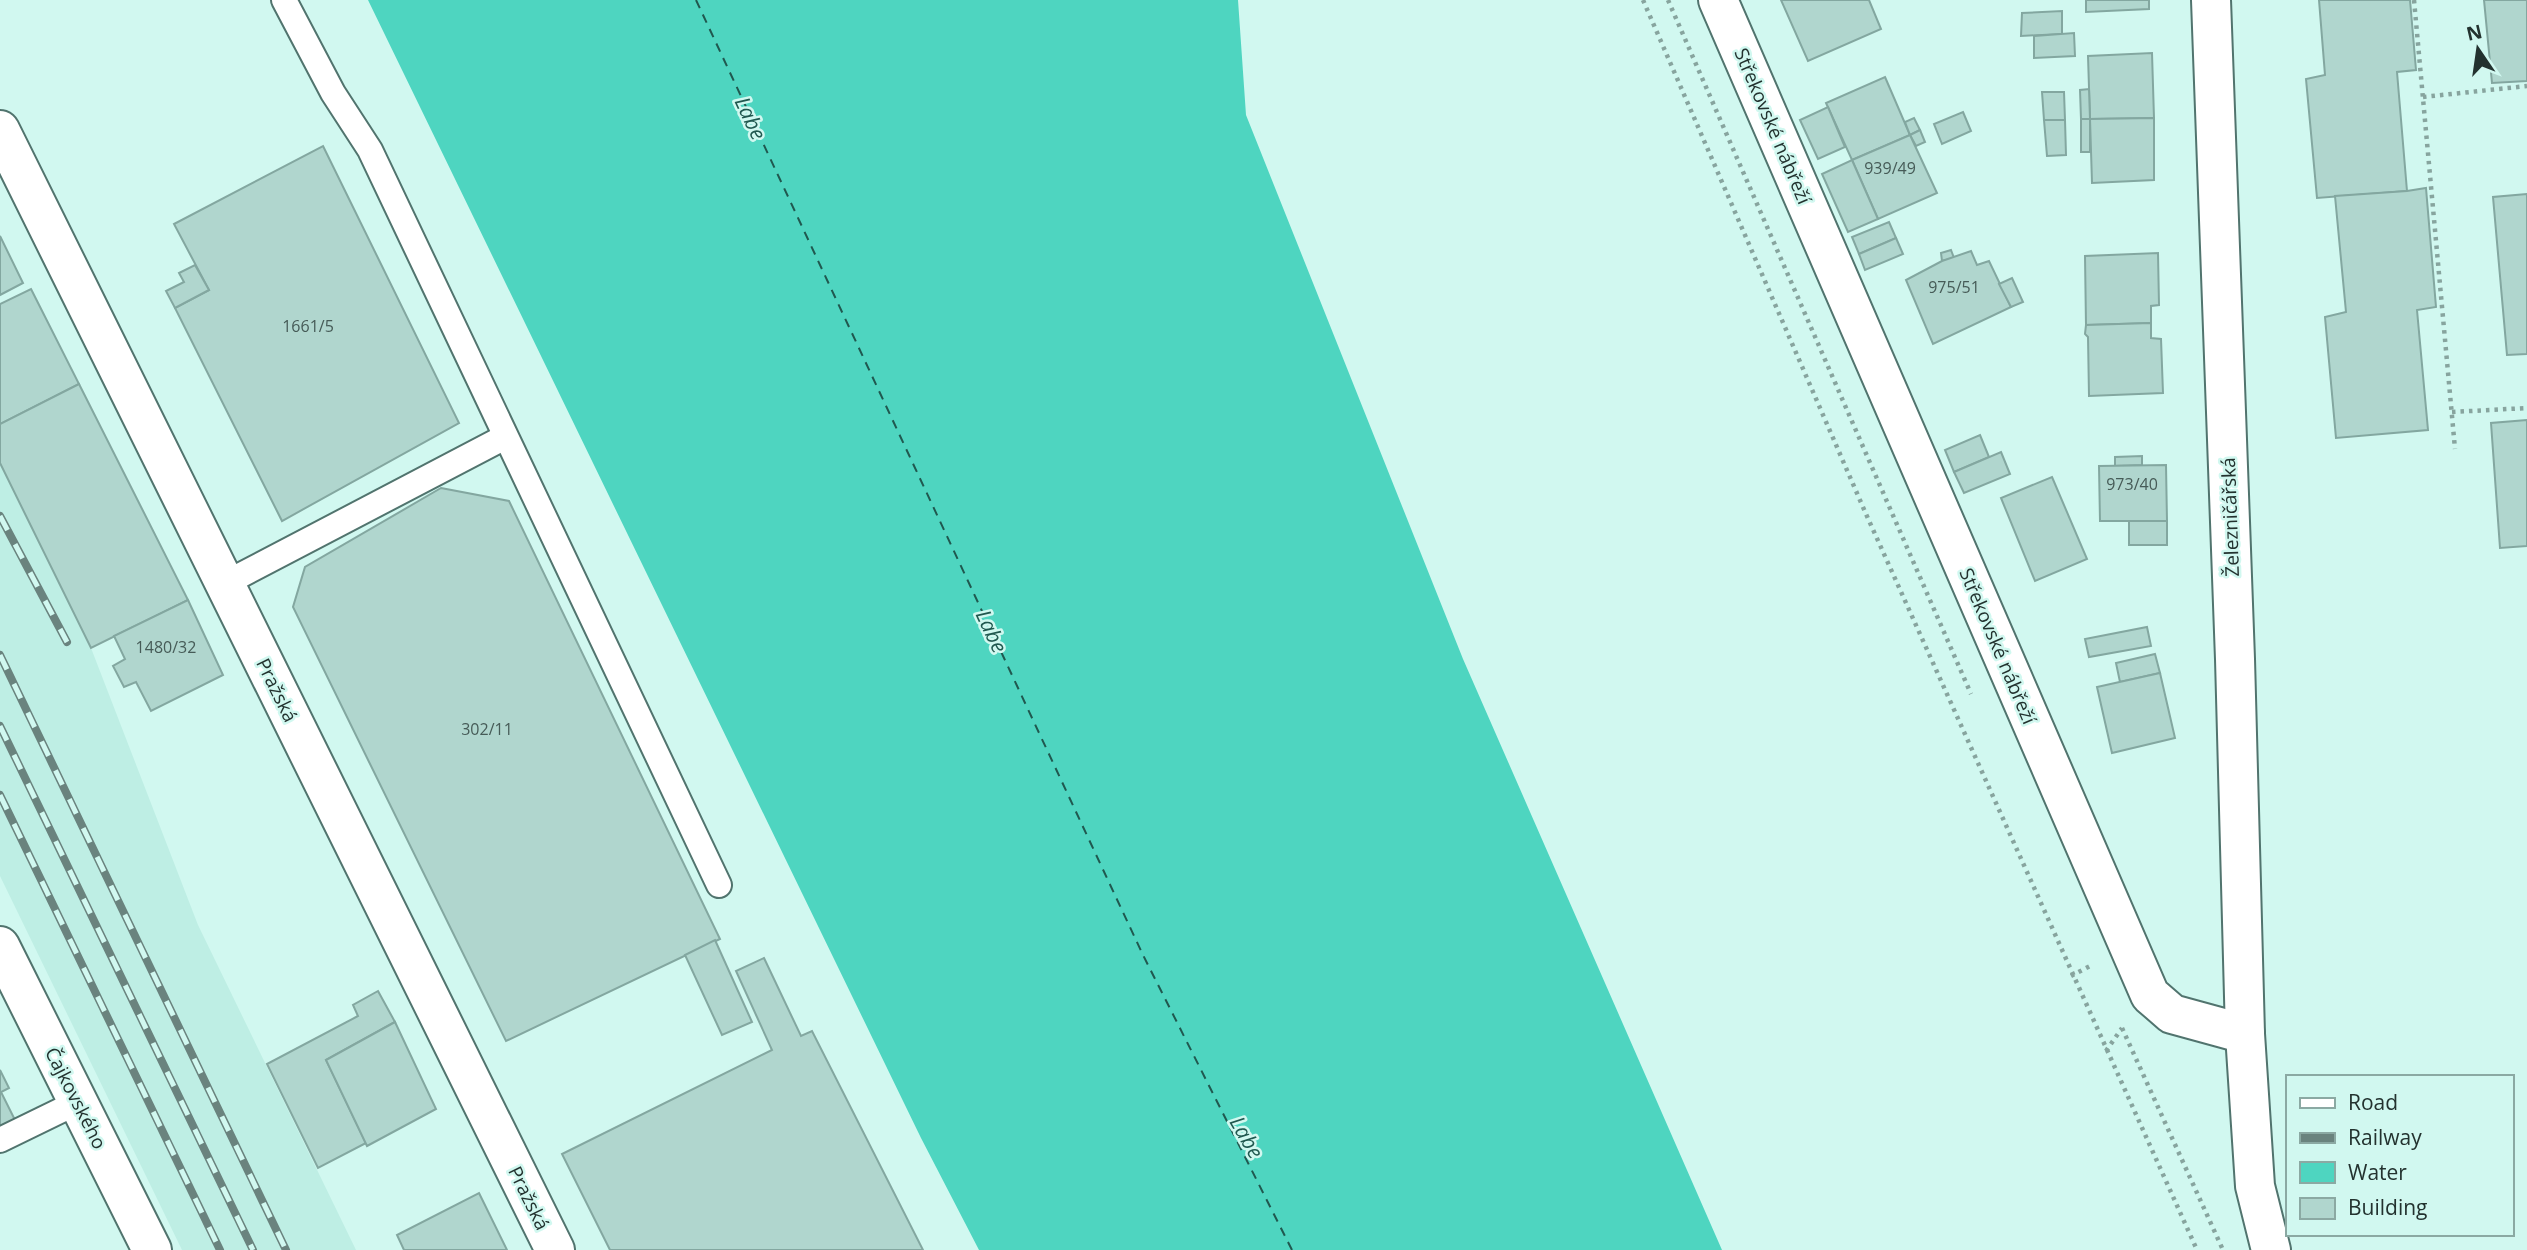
<svg xmlns="http://www.w3.org/2000/svg" width="2527" height="1250" font-family="'Open Sans',sans-serif">
<style>
.built{fill:#beeee4}
.water{fill:#4ed5c0}
.lines{fill:none;stroke-linecap:round;stroke-linejoin:round}
.ferry{stroke:#20584f;stroke-width:2;stroke-dasharray:9 7;stroke-linecap:butt}
.building{fill:#b0d6ce;stroke:#83a7a0;stroke-width:2}
.lane-casing{stroke:#51746e;stroke-width:28}
.street-casing{stroke:#51746e;stroke-width:42}
.secondary-casing{stroke:#51746e;stroke-width:42}
.primary-casing{stroke:#51746e;stroke-width:42}
.path{stroke:#87a49e;stroke-width:4.5;stroke-dasharray:3.5 5;stroke-linecap:butt}
.lane{stroke:#fff;stroke-width:24}
.street{stroke:#fff;stroke-width:38}
.secondary{stroke:#fff;stroke-width:38}
.primary{stroke:#fff;stroke-width:38}
.rail-casing{stroke:#6a837e;stroke-width:8}
.rail{stroke:#d1f8f0;stroke-width:5;stroke-dasharray:16;stroke-linecap:butt}
.labels{text-anchor:middle;dominant-baseline:central;stroke-width:5;stroke-linejoin:round;paint-order:stroke}
.number-label{font-size:16px;fill:#465b57}
.street-label{font-size:19px;fill:#23322f;stroke:#d1f8f0}
.water-label{font-size:21px;font-style:italic;fill:#20584f;stroke:#d1f8f0}
</style>
<rect width="100%" height="100%" fill="#d1f8f0"/>
<polygon class="built" points="0,463 91,648 198,925 356,1250 182,1250 0,876"/>
<polygon class="water" points="368,0 1238,0 1246,115 1463,659 1722,1250 979,1250 921,1138"/>
<g class="lines">
<polyline class="ferry" points="696,0 1143,955 1292,1250"/>
</g>
<g class="building">
<polygon points="1781,0 1869,0 1881,29 1808,61"/>
<polygon points="2086,0 2149,0 2149,9 2086,12"/>
<polygon points="2319,0 2410,0 2416,70 2397,72 2407,191 2317,198 2306,79 2325,75"/>
<polygon points="2484,0 2527,0 2527,81 2492,83"/>
<polygon points="2062,11 2062,34 2021,36 2022,13"/>
<polygon points="2074,33 2075,56 2034,58 2034,36"/>
<polygon points="2152,53 2154,118 2090,119 2088,56"/>
<polygon points="1885,77 1910,135 1852,160 1826,103"/>
<polygon points="2089,89 2090,119 2081,119 2080,90"/>
<polygon points="2042,92 2064,92 2065,120 2044,120"/>
<polygon points="1828,107 1845,147 1818,159 1800,120"/>
<polygon points="1963,112 1971,131 1942,144 1934,124"/>
<polygon points="1914,118 1920,130 1910,135 1905,122"/>
<polygon points="2154,118 2154,180 2092,183 2090,119"/>
<rect x="2081" y="119" width="9" height="33"/>
<polygon points="2044,120 2065,120 2066,155 2047,156"/>
<polygon points="1920,130 1925,142 1916,146 1910,135"/>
<polygon points="1910,135 1937,193 1878,219 1852,160"/>
<polygon points="323,146 459,423 282,521 175,308 209,290 174,224"/>
<polygon points="1852,160 1878,219 1848,232 1822,174"/>
<polygon points="2426,188 2436,307 2417,310 2428,430 2336,438 2325,317 2346,312 2335,196 2407,191"/>
<polygon points="2527,194 2527,354 2507,355 2493,197"/>
<polygon points="1889,222 1896,238 1859,254 1852,237"/>
<polygon points="0,236 23,283 0,295"/>
<polygon points="1896,238 1903,254 1865,270 1859,254"/>
<polygon points="1951,250 1954,258 1942,261 1941,253"/>
<polygon points="1971,251 1977,265 1989,261 2011,307 1933,344 1906,280 1942,261"/>
<polygon points="2158,253 2159,305 2151,306 2151,323 2086,325 2085,256"/>
<polygon points="195,265 209,290 175,308 166,291 184,282 179,273"/>
<polygon points="2012,278 2023,302 2011,307 1999,284"/>
<polygon points="31,289 79,384 0,424 0,304"/>
<polygon points="2151,323 2151,338 2161,339 2163,393 2089,396 2088,337 2085,334 2086,325"/>
<polygon points="79,384 188,600 91,648 0,463 0,424"/>
<polygon points="2527,420 2527,546 2500,548 2491,423"/>
<polygon points="1980,435 1989,457 1954,472 1945,450"/>
<polygon points="2001,452 2010,474 1964,493 1954,472"/>
<polygon points="2142,456 2142,465 2115,466 2115,457"/>
<polygon points="2166,465 2167,521 2100,521 2099,466"/>
<polygon points="2052,477 2087,559 2035,581 2001,498"/>
<polygon points="441,488 509,501 720,939 506,1041 293,607 305,567"/>
<rect x="2129" y="521" width="38" height="24"/>
<polygon points="188,600 223,675 151,711 136,682 124,687 113,666 125,659 114,636"/>
<polygon points="2147,627 2151,646 2089,657 2085,639"/>
<polygon points="2155,654 2160,673 2120,682 2116,663"/>
<polygon points="2160,673 2175,738 2112,753 2097,687"/>
<polygon points="715,940 752,1022 722,1035 685,955"/>
<polygon points="764,958 801,1036 812,1031 923,1250 610,1250 562,1154 772,1050 736,971"/>
<polygon points="378,991 395,1022 326,1060 366,1143 318,1168 267,1064 358,1016 353,1005"/>
<polygon points="395,1022 436,1109 367,1146 326,1060"/>
<polygon points="0,1070 9,1088 1,1092 15,1120 0,1127"/>
<polygon points="479,1193 507,1250 404,1250 397,1235"/>
</g>
<g class="lines">
<g class="lane-casing">
<g id="lane">
<polyline points="284,0 333,93 370,150 719,885"/>
<polyline points="224,584 505,437"/>
<polyline points="0,1140 78,1102"/>
</g>
</g>
<g class="street-casing">
<g id="street">
<polyline points="1718,0 2150,995 2172,1014 2245,1034"/>
<polyline points="0,946 152,1250"/>
</g>
</g>
<g class="secondary-casing">
<polyline id="secondary" points="2211,0 2235,659 2245,1034 2255,1186 2271,1250"/>
</g>
<g class="primary-casing">
<polyline id="primary" points="0,130 555,1250"/>
</g>
<g class="path">
<polyline points="1643,0 1866,514 2197,1250"/>
<polyline points="1668,0 1971,694"/>
<polyline points="2414,0 2455,449"/>
<polyline points="2423,97 2527,86"/>
<polyline points="2452,412 2527,408"/>
<polyline points="2071,976 2092,965"/>
<polyline points="2122,1028 2223,1250"/>
<polyline points="2106,1051 2122,1028"/>
</g>
<use href="#lane" class="lane"/>
<use href="#street" class="street"/>
<use href="#secondary" class="secondary"/>
<use href="#primary" class="primary"/>
<g class="rail-casing">
<g id="rail">
<polyline points="0,516 67,642"/>
<polyline points="0,655 286,1250"/>
<polyline points="0,726 253,1250"/>
<polyline points="0,795 220,1250"/>
</g>
</g>
<use href="#rail" class="rail"/>
</g>
<g class="labels">
<g class="number-label">
<text x="1890" y="168">939/49</text>
<text x="1954" y="287">975/51</text>
<text x="308" y="326">1661/5</text>
<text x="2132" y="484">973/40</text>
<text x="166" y="647">1480/32</text>
<text x="487" y="729">302/11</text>
</g>
<g class="street-label">
<text transform="translate(1773 126) rotate(67)">Střekovské nábřeží</text>
<text transform="translate(2230 517) rotate(-92)">Železničářská</text>
<text transform="translate(1998 646) rotate(67)">Střekovské nábřeží</text>
<text transform="translate(277 690) rotate(64)">Pražská</text>
<text transform="translate(76 1098) rotate(63)">Čajkovského</text>
<text transform="translate(529 1198) rotate(64)">Pražská</text>
</g>
<g class="water-label">
<text transform="translate(751 118) rotate(65)">Labe</text>
<text transform="translate(992 631) rotate(65)">Labe</text>
<text transform="translate(1247 1137) rotate(60)">Labe</text>
</g>
</g>
<rect x="2286" y="1075" width="228" height="161" fill="#d1f8f0" stroke="#8ba9a3" stroke-width="2"/>
<rect x="2300" y="1098" width="35" height="10" fill="#ffffff" stroke="#8ba9a3" stroke-width="2"/>
<text x="2348" y="1110" font-size="21" fill="#23322f">Road</text>
<rect x="2300" y="1133" width="35" height="10" fill="#6a837e" stroke="#8ba9a3" stroke-width="2"/>
<text x="2348" y="1145" font-size="21" fill="#23322f">Railway</text>
<rect x="2300" y="1162" width="35" height="21" fill="#4ed5c0" stroke="#8ba9a3" stroke-width="2"/>
<text x="2348" y="1180" font-size="21" fill="#23322f">Water</text>
<rect x="2300" y="1198" width="35" height="21" fill="#b0d6ce" stroke="#8ba9a3" stroke-width="2"/>
<text x="2348" y="1215" font-size="21" fill="#23322f">Building</text>
<g transform="translate(2478 49) rotate(347)" stroke="#d1f8f0" stroke-width="5" paint-order="stroke">
<path d="M0-5L12 26L0 18L-12 26Z" fill="#23322f"/>
<text y="-10" font-size="19" font-weight="bold" text-anchor="middle" fill="#23322f">N</text>
</g>
</svg>
